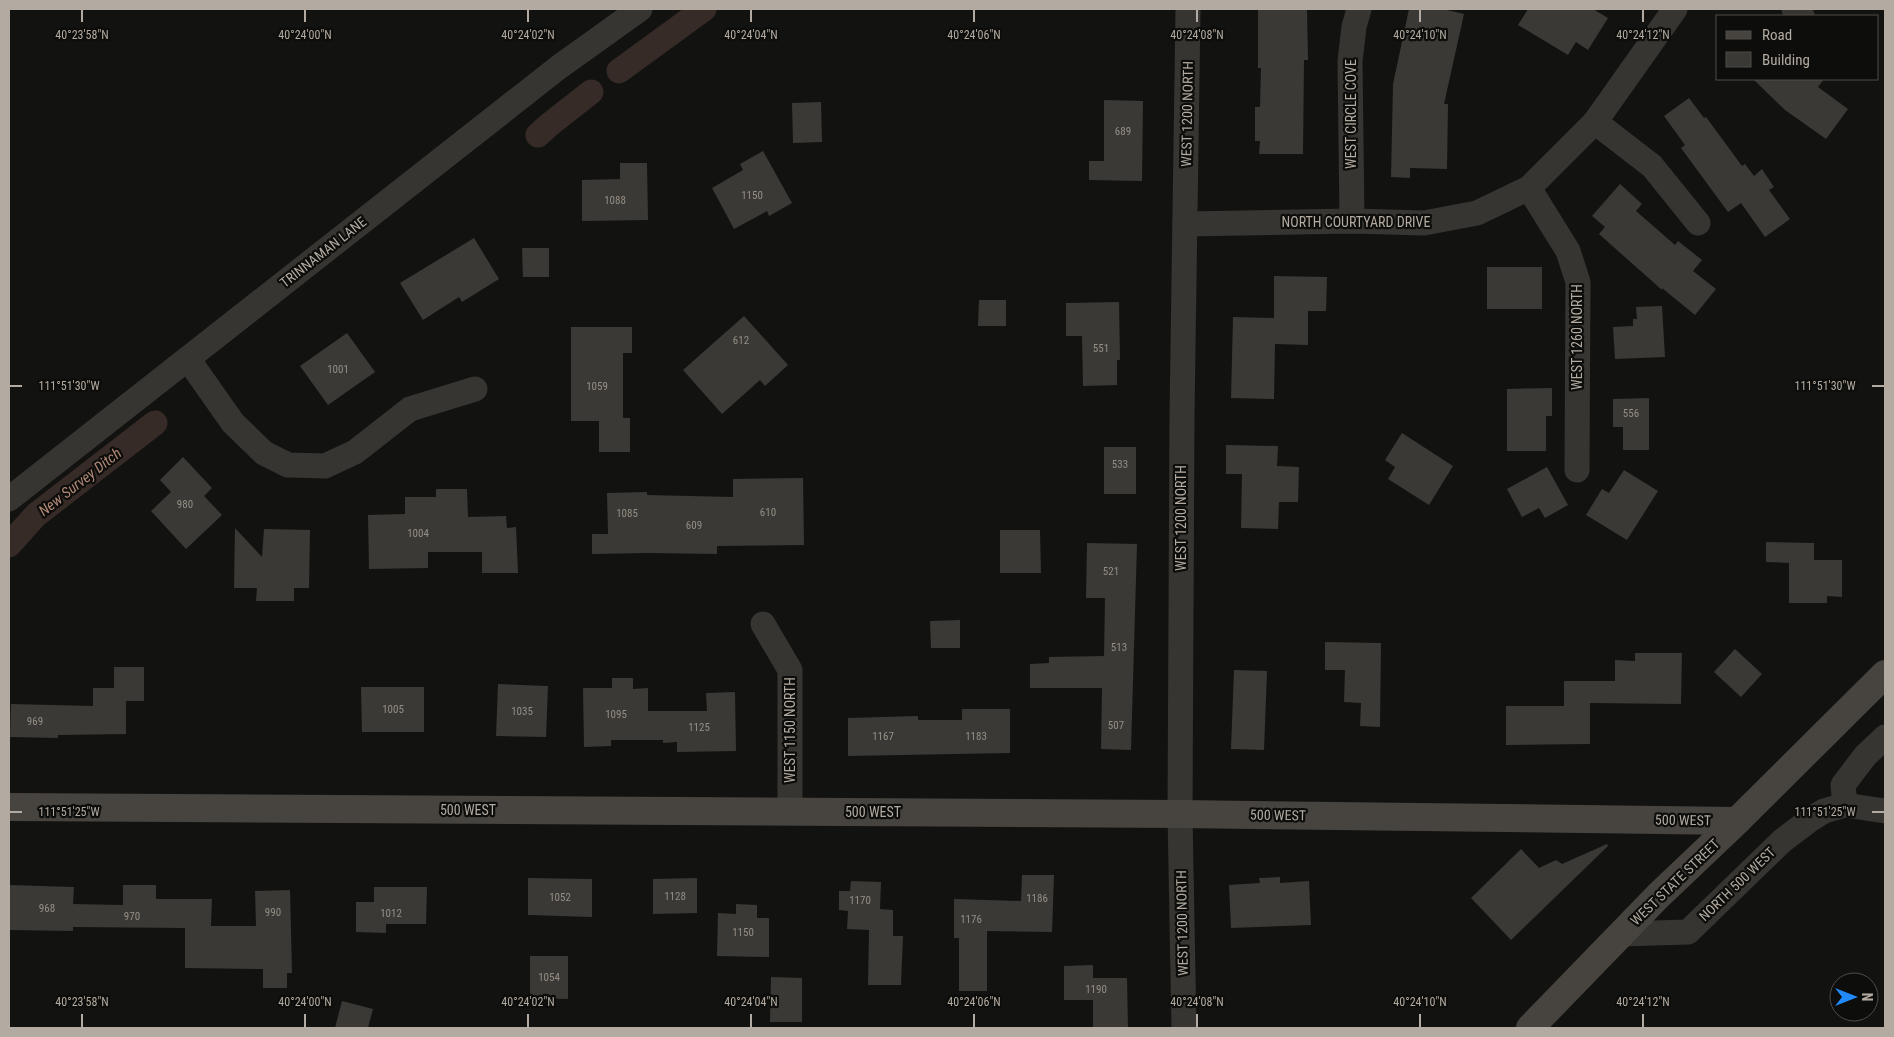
<svg xmlns="http://www.w3.org/2000/svg" width="1894" height="1037" font-family="'Roboto Condensed',sans-serif">
<style>
.lines{fill:none;stroke-linecap:round;stroke-linejoin:round}
.canal{stroke:#362b26;stroke-width:25}
.building{fill:#3a3935}
.street{stroke:#373531;stroke-width:25}
.secondary{stroke:#47443f;stroke-width:28}
.ticks{fill:none;stroke:#b3aba1;stroke-width:2}
.labels{text-anchor:middle;dominant-baseline:central;stroke-width:4.5;stroke-linejoin:round;paint-order:stroke}
.number-label{font-size:11px;fill:#958e86}
.street-label{font-size:14px;fill:#b3aba1;stroke:#0d0d0b}
.water-label{font-size:15px;font-style:italic;fill:#b08876;stroke:#0d0d0b}
.ticks-label{font-size:12px;text-anchor:middle;fill:#b3aba1;stroke:#0d0d0b;stroke-width:4.5;stroke-linejoin:round;paint-order:stroke}
</style>
<rect width="100%" height="100%" fill="#121210"/>
<g class="lines">
<g class="canal">
<polyline points="619,71 704,9"/>
<polyline points="538,135 549,125 591,92"/>
<polyline points="9,545 36,515 155,423"/>
</g>
</g>
<g class="building">
<polygon points="1258,9 1307,9 1308,60 1304,60 1303,154 1259,154 1260,141 1255,141 1255,107 1260,107 1261,68 1258,68"/>
<polygon points="1409,9 1443,9 1464,14 1444,104 1448,104 1447,169 1410,168 1410,178 1391,177 1393,84"/>
<polygon points="1528,9 1593,9 1608,18 1588,50 1576,42 1568,55 1518,25"/>
<polygon points="1753,79 1824,79 1818,87 1848,109 1826,139 1785,110"/>
<polygon points="1689,98 1704,118 1706,117 1742,166 1745,164 1754,176 1762,169 1774,187 1769,190 1790,219 1765,237 1741,203 1728,212 1681,148 1685,145 1664,116"/>
<polygon points="1104,100 1143,101 1142,181 1089,180 1089,161 1104,161"/>
<polygon points="821,102 822,142 793,143 792,103"/>
<polygon points="763,151 792,203 769,216 767,211 734,229 712,188 743,170 740,164"/>
<polygon points="620,163 647,163 648,220 582,221 582,180 620,179"/>
<polygon points="1620,184 1642,204 1636,211 1675,245 1678,241 1702,260 1693,271 1716,289 1695,315 1662,288 1662,290 1599,234 1605,227 1592,216"/>
<polygon points="474,238 499,279 462,302 459,297 423,320 400,283"/>
<polygon points="522,248 549,248 549,277 523,277"/>
<rect x="1487" y="267" width="55" height="42"/>
<polygon points="1274,276 1327,277 1326,311 1308,311 1308,345 1275,344 1274,399 1231,398 1233,317 1274,318"/>
<polygon points="979,300 1006,300 1006,326 978,326"/>
<polygon points="1119,302 1120,360 1117,360 1117,385 1083,386 1082,336 1066,336 1066,303"/>
<polygon points="1662,306 1665,357 1615,359 1613,327 1633,326 1633,319 1637,319 1636,307"/>
<polygon points="744,316 788,365 765,386 760,380 722,414 683,370"/>
<polygon points="571,327 632,327 632,353 623,353 623,418 630,418 630,452 599,452 599,421 571,421"/>
<polygon points="347,333 375,372 328,405 300,366"/>
<polygon points="1552,388 1552,416 1546,416 1546,451 1507,451 1507,389"/>
<polygon points="1649,398 1649,450 1623,450 1623,427 1613,427 1613,399"/>
<polygon points="1402,433 1453,466 1429,505 1388,479 1395,467 1385,460"/>
<polygon points="1226,445 1278,446 1277,466 1299,467 1298,502 1279,502 1278,529 1241,528 1242,474 1226,474"/>
<rect x="1104" y="447" width="32" height="47"/>
<polygon points="183,457 212,488 204,496 222,515 186,549 151,511 171,492 160,480"/>
<polygon points="1547,467 1568,505 1545,518 1539,508 1522,517 1507,489"/>
<polygon points="1624,470 1658,491 1627,540 1586,515 1602,489 1609,493"/>
<polygon points="803,478 804,545 717,546 717,554 648,553 592,554 592,534 608,534 607,493 647,492 647,495 733,497 733,479"/>
<polygon points="436,489 467,489 468,517 506,516 507,528 516,527 518,573 482,573 482,552 428,552 428,568 369,569 368,515 405,514 405,497 436,497"/>
<polygon points="235,528 262,557 264,529 310,530 309,588 294,588 294,601 256,601 257,588 234,588"/>
<polygon points="1000,530 1040,530 1041,573 1000,573"/>
<polygon points="1766,542 1814,543 1814,560 1842,560 1842,597 1827,596 1827,603 1789,603 1789,563 1766,562"/>
<polygon points="1087,543 1137,544 1131,750 1101,749 1102,688 1030,688 1030,664 1049,663 1049,657 1104,656 1105,598 1086,598"/>
<polygon points="960,620 960,648 931,648 930,621"/>
<polygon points="1325,642 1381,643 1380,727 1360,726 1361,703 1344,702 1345,670 1325,670"/>
<polygon points="1735,649 1762,674 1741,697 1714,672"/>
<polygon points="1635,653 1682,653 1681,704 1590,703 1590,744 1506,745 1506,706 1564,706 1564,681 1615,681 1615,660 1635,661"/>
<polygon points="114,667 144,667 144,701 126,701 126,734 58,735 58,738 10,737 11,704 93,706 93,688 114,688"/>
<polygon points="1234,670 1267,671 1264,750 1231,749"/>
<polygon points="612,678 633,678 633,689 648,688 648,711 707,711 706,693 735,692 736,751 677,752 677,742 663,743 663,740 611,740 611,746 584,747 583,688 612,688"/>
<polygon points="498,684 548,686 546,737 496,736"/>
<polygon points="361,687 424,687 424,732 362,732"/>
<polygon points="962,709 1010,709 1010,753 848,756 848,718 918,716 918,720 962,720"/>
<polygon points="1607,844 1608,846 1511,940 1471,898 1521,849 1539,868 1556,860 1562,864"/>
<polygon points="1022,875 1054,875 1052,932 987,931 987,991 959,991 959,938 954,938 954,899 1021,901"/>
<polygon points="1280,877 1280,883 1309,881 1311,925 1231,928 1229,885 1260,883 1259,878"/>
<polygon points="528,878 592,879 592,917 528,915"/>
<polygon points="697,878 697,913 653,914 653,879"/>
<polygon points="851,881 881,882 880,909 893,910 893,936 903,936 901,985 868,985 869,930 847,929 848,911 839,910 839,891 850,891"/>
<polygon points="9,885 74,887 73,904 123,905 123,885 156,885 156,899 212,899 211,926 256,926 255,891 290,890 292,973 287,973 287,988 263,988 263,969 185,968 185,928 73,927 73,931 9,930"/>
<polygon points="374,887 427,887 426,924 386,924 386,933 356,932 356,902 374,902"/>
<polygon points="736,904 757,905 757,918 769,918 769,957 717,956 718,913 736,914"/>
<polygon points="530,956 568,956 568,999 530,998"/>
<polygon points="1093,965 1093,978 1127,978 1128,1028 1093,1028 1093,1000 1064,1000 1064,966"/>
<polygon points="771,977 802,978 802,1022 770,1022"/>
<polygon points="342,1001 373,1009 368,1028 335,1028"/>
</g>
<g class="lines">
<g class="street">
<polyline points="1794,9 1802,16"/>
<polyline points="1595,122 1652,166 1698,223"/>
<polyline points="1529,188 1568,251 1578,282 1577,470"/>
<polyline points="1352,221 1350,61 1354,27 1359,9"/>
<polyline points="1185,224 1352,221 1424,223 1477,213 1529,188 1595,122 1675,9"/>
<polyline points="188,359 233,423 264,453 288,465 325,466 355,452 410,409 475,389"/>
<polyline points="9,499 559,67 640,9"/>
<polyline points="763,624 790,670 790,812"/>
<polyline points="1845,805 1843,785 1865,756 1885,737"/>
<polyline points="1621,934 1688,932 1782,841 1811,819 1824,811 1845,805 1885,811"/>
<polyline points="1184,1028 1180,814 1182,416 1188,9"/>
</g>
<g class="secondary">
<polyline points="9,807 1180,814 1737,821"/>
<polyline points="1530,1028 1658,896 1737,821 1885,674"/>
</g>
</g>
<path class="ticks" d="M82 10V22M305 10V22M528 10V22M751 10V22M974 10V22M1197 10V22M1420 10V22M1643 10V22M10 386H22M1872 386H1884M10 812H22M1872 812H1884M82 1014V1027M305 1014V1027M528 1014V1027M751 1014V1027M974 1014V1027M1197 1014V1027M1420 1014V1027M1643 1014V1027"/>
<g class="labels">
<g class="number-label">
<text x="1123" y="131">689</text>
<text x="752" y="195">1150</text>
<text x="615" y="200">1088</text>
<text x="741" y="340">612</text>
<text x="1101" y="348">551</text>
<text x="338" y="369">1001</text>
<text x="597" y="386">1059</text>
<text x="1631" y="413">556</text>
<text x="1120" y="464">533</text>
<text x="185" y="504">980</text>
<text x="768" y="512">610</text>
<text x="627" y="513">1085</text>
<text x="694" y="525">609</text>
<text x="418" y="533">1004</text>
<text x="1111" y="571">521</text>
<text x="1119" y="647">513</text>
<text x="393" y="709">1005</text>
<text x="522" y="711">1035</text>
<text x="616" y="714">1095</text>
<text x="35" y="721">969</text>
<text x="1116" y="725">507</text>
<text x="699" y="727">1125</text>
<text x="883" y="736">1167</text>
<text x="976" y="736">1183</text>
<text x="675" y="896">1128</text>
<text x="560" y="897">1052</text>
<text x="1037" y="898">1186</text>
<text x="860" y="900">1170</text>
<text x="47" y="908">968</text>
<text x="273" y="912">990</text>
<text x="391" y="913">1012</text>
<text x="132" y="916">970</text>
<text x="971" y="919">1176</text>
<text x="743" y="932">1150</text>
<text x="549" y="977">1054</text>
<text x="1096" y="989">1190</text>
</g>
<g class="street-label">
<text transform="translate(1187 114) rotate(-89)">WEST 1200 NORTH</text>
<text transform="translate(1351 114) rotate(-90)">WEST CIRCLE COVE</text>
<text x="1356" y="222">NORTH COURTYARD DRIVE</text>
<text transform="translate(323 252) rotate(-38)">TRINNAMAN LANE</text>
<text transform="translate(1577 337) rotate(-90)">WEST 1260 NORTH</text>
<text transform="translate(1181 518) rotate(-90)">WEST 1200 NORTH</text>
<text transform="translate(790 730) rotate(-90)">WEST 1150 NORTH</text>
<text x="468" y="810">500 WEST</text>
<text x="873" y="812">500 WEST</text>
<text transform="translate(1278 815) rotate(1)">500 WEST</text>
<text transform="translate(1683 820) rotate(1)">500 WEST</text>
<text transform="translate(1675 882) rotate(-44)">WEST STATE STREET</text>
<text transform="translate(1737 884) rotate(-44)">NORTH 500 WEST</text>
<text transform="translate(1182 923) rotate(-91)">WEST 1200 NORTH</text>
</g>
<g class="water-label">
<text transform="translate(80 482) rotate(-38)">New Survey Ditch</text>
</g>
</g>
<g class="ticks-label">
<text x="82" y="39">40°23'58"N</text>
<text x="305" y="39">40°24'00"N</text>
<text x="528" y="39">40°24'02"N</text>
<text x="751" y="39">40°24'04"N</text>
<text x="974" y="39">40°24'06"N</text>
<text x="1197" y="39">40°24'08"N</text>
<text x="1420" y="39">40°24'10"N</text>
<text x="1643" y="39">40°24'12"N</text>
<text x="1825" y="390">111°51'30"W</text>
<text x="69" y="390">111°51'30"W</text>
<text x="1825" y="816">111°51'25"W</text>
<text x="69" y="816">111°51'25"W</text>
<text x="82" y="1006">40°23'58"N</text>
<text x="305" y="1006">40°24'00"N</text>
<text x="528" y="1006">40°24'02"N</text>
<text x="751" y="1006">40°24'04"N</text>
<text x="974" y="1006">40°24'06"N</text>
<text x="1197" y="1006">40°24'08"N</text>
<text x="1420" y="1006">40°24'10"N</text>
<text x="1643" y="1006">40°24'12"N</text>
</g>
<rect width="1894" height="1037" fill="none" stroke="#b3aba1" stroke-width="20"/>
<rect x="1716" y="15" width="162" height="65" fill="#0d0d0b" stroke="#4f4c47"/>
<rect x="1726" y="31" width="25" height="8" fill="#47443f" stroke="#4f4c47"/>
<text x="1762" y="40" font-size="15" fill="#b3aba1">Road</text>
<rect x="1726" y="52" width="25" height="15" fill="#3a3935" stroke="#4f4c47"/>
<text x="1762" y="65" font-size="15" fill="#b3aba1">Building</text>
<g transform="translate(1854 997) rotate(90)"><circle r="24" fill="#0d0d0b" stroke="#4f4c47"/>
<path d="M0-4L9 19L0 12L-9 19Z" fill="#228af8"/>
<text y="-8" font-size="14" font-weight="bold" text-anchor="middle" fill="#b3aba1">N</text>
</g>
</svg>
